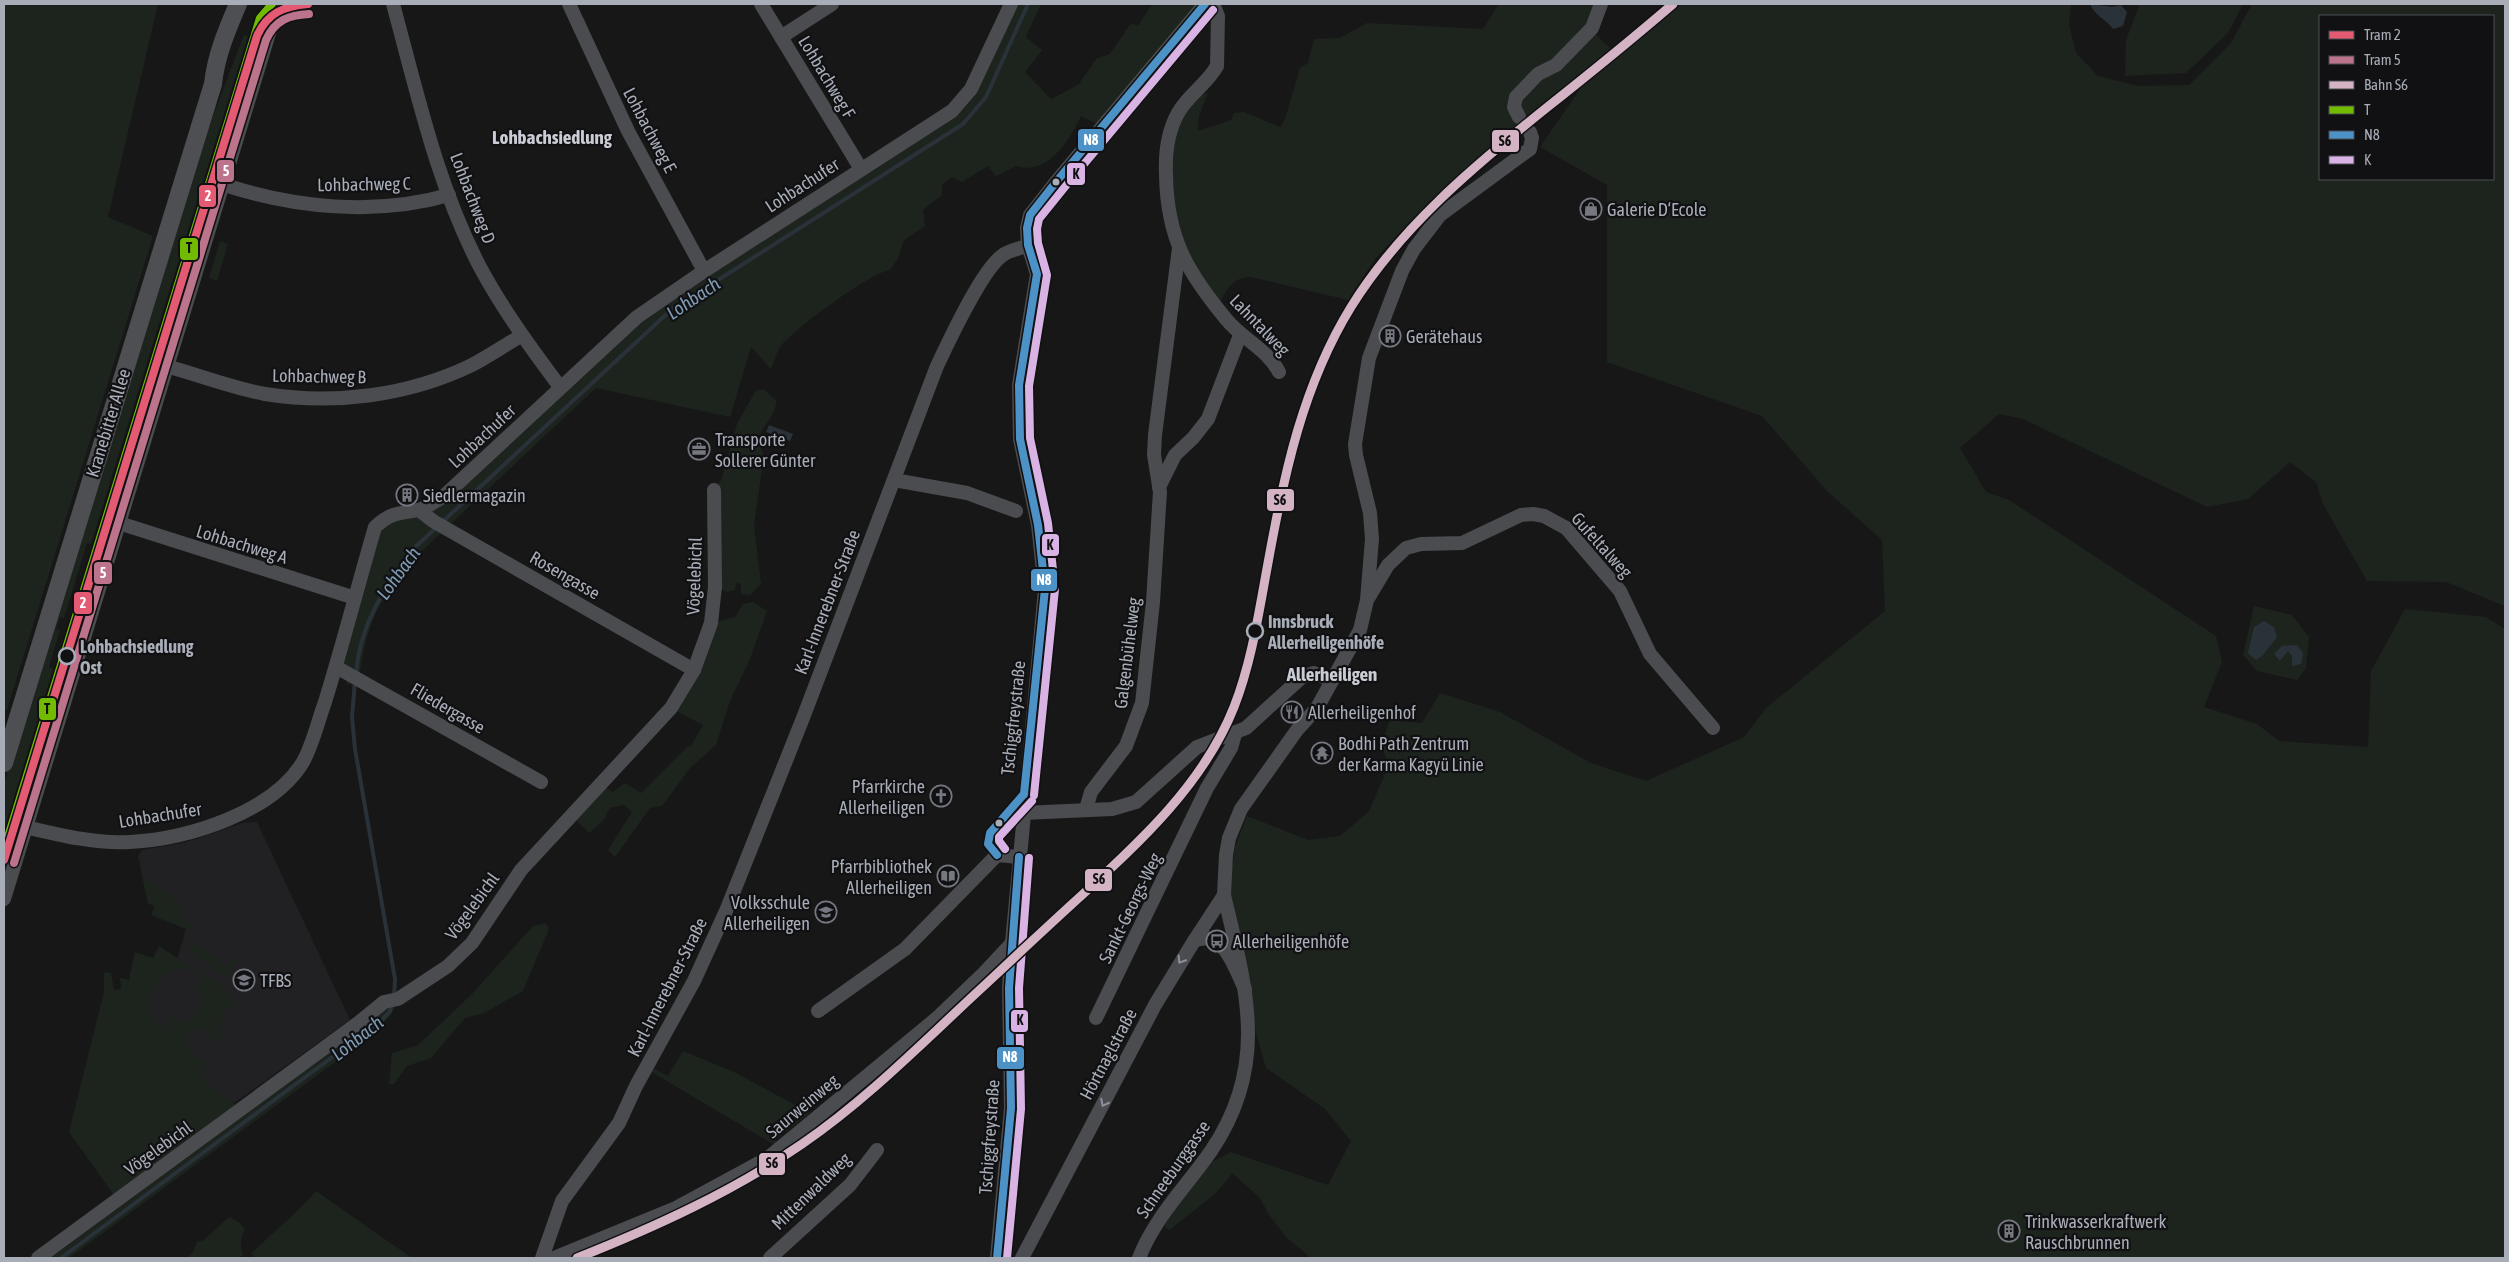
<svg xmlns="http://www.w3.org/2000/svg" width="2509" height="1262" font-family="'Asap Condensed',sans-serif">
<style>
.built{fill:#212123}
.green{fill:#1d241e;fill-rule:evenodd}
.water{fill:#2a3239}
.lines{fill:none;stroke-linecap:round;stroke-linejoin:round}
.stream{stroke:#2a3239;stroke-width:4}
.minor{stroke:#4b4c50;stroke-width:14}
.major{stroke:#4d4f52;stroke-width:18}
.bus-1-casing{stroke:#111113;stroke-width:11}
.bus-2-casing{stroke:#111113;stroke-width:11}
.bus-3-casing{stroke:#111113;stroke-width:11}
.bus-1{stroke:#72bb00;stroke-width:8}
.bus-2{stroke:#4d92c7;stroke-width:8}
.bus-3{stroke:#dab3e5;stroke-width:8}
.rail-1-casing{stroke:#111113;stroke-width:12}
.rail-1{stroke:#d4b4c4;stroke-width:9}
.tram-1-casing{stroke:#111113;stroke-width:11}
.tram-2-casing{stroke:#111113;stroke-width:11}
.tram-1{stroke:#e45a73;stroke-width:8}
.tram-2{stroke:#bb748b;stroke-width:8}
.oneway{stroke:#8c9099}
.bus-dot{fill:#a8adb8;stroke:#111113;stroke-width:2}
.stop-dot{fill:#111113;stroke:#a8adb8;stroke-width:2.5}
.labels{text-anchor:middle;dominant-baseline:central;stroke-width:4.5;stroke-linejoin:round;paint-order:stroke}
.street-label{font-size:18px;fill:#a8adb8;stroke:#111113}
.poi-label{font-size:18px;fill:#a8adb8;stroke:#111113;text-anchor:start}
.stop-label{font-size:18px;font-weight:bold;fill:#a8adb8;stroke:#111113;text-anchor:start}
.neighbourhood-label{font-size:19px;font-weight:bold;fill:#c9ccd4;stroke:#111113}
.water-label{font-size:19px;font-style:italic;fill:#7f9bb3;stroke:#111113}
.line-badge{stroke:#111113;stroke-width:2}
.badge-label{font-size:14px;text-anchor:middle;font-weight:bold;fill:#fff}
.pale-badge-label{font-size:14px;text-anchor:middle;font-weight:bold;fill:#111}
</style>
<rect width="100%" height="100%" fill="#171717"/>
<polygon class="built" points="257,822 350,1020 199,1128 146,1004 152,985 177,960 186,929 151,915 155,907 148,903 138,856 142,850 183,843 243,823"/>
<g class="green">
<polygon points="4,4 158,4 108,217 153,236 7,710 4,708"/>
<path d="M1011 4H1041L1026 37 1042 50 1025 72 1051 99 1078 85 1097 58 1110 54 1131 23 1138 26 1152 4H1205L1101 126 1081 116C1069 141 1048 176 1016 166L996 176 988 166 962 182 952 177 942 185V195L923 210 925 226 904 240 898 258 890 270C873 271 791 331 780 347 776 354 774 362 771 369L751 347 730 417 596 388 410 562C376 606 367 623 359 679L347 685 346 673 336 667 376 527 419 510 637 317 952 111Z"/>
<path d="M1499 4H1601L1591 30 1611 49 1665 4H2071L2069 24 2076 53 2098 76 2138 86 2189 85 2231 43 2252 4H2505V606L2446 582 2367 581 2323 504 2316 482 2290 462 2248 499 2207 507 2023 419 1999 414 1960 448 1986 492 2009 500 2216 636 2222 662 2204 707 2257 724 2279 741 2368 747 2371 671 2405 609 2486 617 2505 629V1258H1311L1286 1237 1269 1215 1260 1198 1232 1173C1216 1198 1191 1211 1170 1230L1166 1228 1163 1221 1206 1165 1231 1152 1328 1185 1351 1141 1325 1109 1266 1068 1256 1033 1250 982 1228 895 1235 847 1247 816 1308 840 1340 836 1369 811 1389 765 1381 745 1390 720 1422 723 1440 693 1500 712 1591 763 1646 781 1744 737 1766 708 1885 611 1882 540 1827 491 1762 416 1607 362V185L1540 147 1598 63 1458 176 1421 211 1376 258 1348 300 1251 277C1231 277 1226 292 1216 308L1186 265 1165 161 1189 96 1208 93 1199 116 1198 131 1231 120 1234 113 1244 112 1280 127 1285 119 1300 68 1308 63 1314 39 1340 38 1367 23 1483 29ZM2320 16H2493V179H2320Z"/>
<polygon points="2140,4 2243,4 2228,33 2186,73 2125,76 2126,40"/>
<polygon points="244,35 248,36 91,544 87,543 64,618 60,617 56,629 60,630 49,667 53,669 4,830 4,784 167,254 207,132"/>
<polygon points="220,241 228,244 217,281 209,278"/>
<path d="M756 390H764L776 400C777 424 749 427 764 455L754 525 761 584 750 595 741 594V584L736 583 735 590 727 592 715 587 714 490 722 478 737 424Z"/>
<polygon points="753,602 767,611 750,659 730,701 716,745 690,768 662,806 650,808 615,857 608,850 632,812 624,805 610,808 603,821 589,833 572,816 602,785 613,792 625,783 641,793 687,747 691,746 703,725 671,708 711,623 735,617 743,604"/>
<polygon points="2254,606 2292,615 2309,637 2306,668 2297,680 2257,671 2243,655"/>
<polygon points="55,706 59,707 4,886 4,873"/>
<polygon points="149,880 184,907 179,915 194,926 192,929 187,929 151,915 155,907 148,903 143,881"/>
<polygon points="546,923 549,929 523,991 484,1013 465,1018 431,1058 407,1066 394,1084 389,1084 392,1053 418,1045 471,995 533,926"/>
<polygon points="195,943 226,966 232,957 237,960 226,977 188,952"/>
<path d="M159 946 221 986 237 1001 232 1008 228 1006 223 1013 226 1016 220 1023 223 1026 219 1033 223 1036 217 1044 195 1027 185 1041 190 1046 188 1049 208 1064 199 1077 235 1105 114 1195 69 1132 104 992V972L111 973 114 990 121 989 120 978 129 980 135 952 153 958ZM185 968 204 977 194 989 205 997 186 1024 174 1016 165 1028C133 1009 154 971 185 968Z"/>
<polygon points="398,999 392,1014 372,1035 69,1258 50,1258 337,1047"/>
<polygon points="683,1051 734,1072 810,1113 775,1140 781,1144 778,1147 650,1071 652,1068 668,1076"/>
<path d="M316 1191 412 1258H256L251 1254C272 1233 296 1214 316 1191Z"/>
<path d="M229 1217 239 1222 245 1230C240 1238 240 1246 243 1254L240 1258H187L193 1252 197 1242 204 1240Z"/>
</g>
<g class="water">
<path d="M2090 4 2112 7 2121 5 2127 12 2123 26 2113 29C2107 20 2093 14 2090 4Z"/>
<polygon points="769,425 793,434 790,441 766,432"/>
<polygon points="2264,621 2274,627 2277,637 2262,656 2256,660 2248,653 2254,627"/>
<polygon points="2297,645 2303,653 2301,664 2292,666 2292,656 2288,651 2280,661 2274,654 2282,646"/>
</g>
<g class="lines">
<g class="stream">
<path d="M356 674C360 623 384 590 412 550L671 310 963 124 986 97 1028 4"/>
<polyline points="355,681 352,717 355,749 395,979 394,997"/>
<polyline points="61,1258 381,1021 390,1011 392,1004"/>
</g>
<g class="minor">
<path d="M393 4C417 92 437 185 480 267 503 310 531 348 560 387"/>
<polyline points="569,4 628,131 704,271"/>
<polyline points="761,4 861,169"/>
<path d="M1213 4 1218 16 1217 66C1207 84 1188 95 1178 113 1168 131 1165 154 1166 175 1167 238 1187 272 1226 319 1242 339 1267 349 1279 372"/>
<polyline points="781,37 832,4"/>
<polyline points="1519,117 1514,107 1516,97 1538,74 1556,65 1592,28 1601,4"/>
<path d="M222 184C293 208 376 216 449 195"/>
<path d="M166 366C199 375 232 388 265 394 334 405 408 396 472 365 489 356 505 345 521 336"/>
<polyline points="894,480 967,493 1016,511"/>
<polyline points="1159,487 1175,455 1193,438 1208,419 1240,335"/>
<polyline points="419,510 433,521 694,670"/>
<polyline points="119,523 355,598"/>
<polyline points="1369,597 1388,565 1406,548 1421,544 1462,543 1521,515 1533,514 1544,516 1566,528 1620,591 1650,654 1713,728"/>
<polyline points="336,667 541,782"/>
<polyline points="1086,809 1091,792 1126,746 1142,703 1153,602 1159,507 1160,492 1154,455 1155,435 1179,248"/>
<polyline points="1023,813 1112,809 1136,802 1197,747 1246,728 1302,677 1314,673 1325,678"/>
<path d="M26 827C59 835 95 844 130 842 187 839 272 813 303 762 313 744 318 721 325 702 343 644 358 585 375 527 391 512 398 514 418 510 427 508 435 501 443 497L637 317 704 271 952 111 971 89 1011 4"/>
<polyline points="4,899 278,4"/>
<polyline points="1194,941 1224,895 1226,855 1229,838 1241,809 1297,730 1317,708 1360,630 1367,600 1372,539 1370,513 1356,455 1355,444 1369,358 1402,271 1414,249 1440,215 1530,149 1532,138 1530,132"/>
<polyline points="818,1011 905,949 997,855 1019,857"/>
<polyline points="1096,1018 1207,788 1231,748 1235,734"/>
<polyline points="38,1258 357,1024 384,1002 398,999 448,966 472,943 521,870 671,708 694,670 711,623 715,587 714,490"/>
<path d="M542 1258 562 1201 619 1123 636 1086 694 981 726 911 803 718 937 366C949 341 982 269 1003 255 1009 250 1020 249 1028 245"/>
<polyline points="554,1258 676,1208 768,1158 937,1018 984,973 1012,943"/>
<polyline points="770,1258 850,1185 877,1150"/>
<polyline points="997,1258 1011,1108 1009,988 1012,943 1045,589 1038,525 1020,439 1019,385 1037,274 1028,245 1027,228 1030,215 1056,182 1205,4"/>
<path d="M1022 1258 1155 1005 1194 941C1223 927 1235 969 1245 989"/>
<path d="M1139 1258C1155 1217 1186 1187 1211 1151 1270 1064 1246 989 1224 895"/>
</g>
<path class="major" d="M4 763 213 84C216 55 227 30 238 4"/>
<g class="bus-1-casing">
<polyline id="bus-1" points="4,850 260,18 272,4"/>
</g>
<g class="bus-2-casing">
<g id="bus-2">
<polyline points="1024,794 1045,589 1038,525 1020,439 1019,385 1037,274 1028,245 1027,228 1030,215 1056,182 1205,4"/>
<polyline points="997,855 988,844 990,833 1024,794"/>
<polyline points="997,1258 1011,1108 1009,988 1019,857"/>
</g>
</g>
<g class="bus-3-casing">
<g id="bus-3">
<polyline points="1034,795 1055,589 1048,523 1030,438 1029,386 1047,275 1038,243 1037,229 1039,219 1064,188 1213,10"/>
<polyline points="1005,849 999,841 999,837 1032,801"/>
<polyline points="1007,1258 1021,1109 1019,988 1029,858"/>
</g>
</g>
<use href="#bus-1" class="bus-1"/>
<use href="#bus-2" class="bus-2"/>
<use href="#bus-3" class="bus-3"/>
<g class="rail-1-casing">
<path id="rail-1" d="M577 1258C655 1227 732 1192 802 1144 869 1098 926 1039 986 984 1018 954 1050 924 1082 895 1141 841 1204 783 1234 707 1252 661 1259 611 1268 563 1284 474 1303 385 1351 307 1400 228 1473 167 1545 109 1588 75 1631 40 1673 4"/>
</g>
<use href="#rail-1" class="rail-1"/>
<g class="tram-1-casing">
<path id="tram-1" d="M4 860 257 36C267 13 284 6 308 4"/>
</g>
<g class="tram-2-casing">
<path id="tram-2" d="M14 863 266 40C275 20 289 15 309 14"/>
</g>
<use href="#tram-1" class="tram-1"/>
<use href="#tram-2" class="tram-2"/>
</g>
<defs><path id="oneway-chevron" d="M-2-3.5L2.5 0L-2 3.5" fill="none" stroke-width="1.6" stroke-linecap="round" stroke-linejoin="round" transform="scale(1.25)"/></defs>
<g class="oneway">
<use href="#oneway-chevron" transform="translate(1181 960) rotate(123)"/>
<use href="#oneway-chevron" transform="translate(1104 1103) rotate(117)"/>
</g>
<defs>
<g id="shop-ring" transform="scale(1.125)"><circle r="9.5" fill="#111113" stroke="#757880" stroke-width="1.5"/><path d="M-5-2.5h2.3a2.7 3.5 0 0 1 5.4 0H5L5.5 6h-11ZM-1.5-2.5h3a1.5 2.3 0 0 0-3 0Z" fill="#757880"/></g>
<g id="building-ring" transform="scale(1.125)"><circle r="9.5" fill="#111113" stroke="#757880" stroke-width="1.5"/><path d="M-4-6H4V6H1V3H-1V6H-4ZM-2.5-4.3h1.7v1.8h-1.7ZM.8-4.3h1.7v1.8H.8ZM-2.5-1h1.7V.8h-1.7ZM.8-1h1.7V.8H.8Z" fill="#757880"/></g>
<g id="office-ring" transform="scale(1.125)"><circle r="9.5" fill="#111113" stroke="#757880" stroke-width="1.5"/><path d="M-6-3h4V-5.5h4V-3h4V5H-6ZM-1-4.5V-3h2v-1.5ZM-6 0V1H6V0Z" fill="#757880"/></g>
<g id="restaurant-ring" transform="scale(1.125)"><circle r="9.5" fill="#111113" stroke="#757880" stroke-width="1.5"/><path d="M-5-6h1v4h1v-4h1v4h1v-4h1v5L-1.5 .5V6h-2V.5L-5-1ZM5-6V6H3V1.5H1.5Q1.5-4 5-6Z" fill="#757880"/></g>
<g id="temple-ring" transform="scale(1.125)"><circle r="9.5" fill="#111113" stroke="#757880" stroke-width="1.5"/><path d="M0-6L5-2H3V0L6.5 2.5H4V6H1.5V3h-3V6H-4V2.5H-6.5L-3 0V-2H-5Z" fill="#757880"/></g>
<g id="church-ring" transform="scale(1.125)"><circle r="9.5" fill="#111113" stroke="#757880" stroke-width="1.5"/><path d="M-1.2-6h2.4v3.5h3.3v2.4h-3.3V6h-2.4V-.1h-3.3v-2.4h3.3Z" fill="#757880"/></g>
<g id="library-ring" transform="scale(1.125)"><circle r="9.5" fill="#111113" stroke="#757880" stroke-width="1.5"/><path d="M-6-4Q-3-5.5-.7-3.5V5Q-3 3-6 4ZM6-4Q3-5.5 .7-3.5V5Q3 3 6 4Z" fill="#757880"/></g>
<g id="school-ring" transform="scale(1.125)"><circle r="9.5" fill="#111113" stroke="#757880" stroke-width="1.5"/><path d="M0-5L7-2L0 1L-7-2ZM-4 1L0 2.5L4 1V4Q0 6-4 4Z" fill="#757880"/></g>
<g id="bus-ring" transform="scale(1.125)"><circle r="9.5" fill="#111113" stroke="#757880" stroke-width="1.5"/><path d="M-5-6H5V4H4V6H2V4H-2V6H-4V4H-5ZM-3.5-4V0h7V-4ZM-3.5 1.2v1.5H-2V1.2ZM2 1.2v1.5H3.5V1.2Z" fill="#757880"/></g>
</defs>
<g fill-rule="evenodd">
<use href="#shop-ring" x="1591" y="209"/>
<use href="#building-ring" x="1390" y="336"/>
<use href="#office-ring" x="699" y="449"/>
<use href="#building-ring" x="407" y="495"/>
<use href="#restaurant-ring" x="1292" y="712"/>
<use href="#temple-ring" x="1322" y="753"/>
<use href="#church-ring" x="941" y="796"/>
<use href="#library-ring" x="948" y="876"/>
<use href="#school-ring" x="826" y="912"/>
<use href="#bus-ring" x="1217" y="941"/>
<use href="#school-ring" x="244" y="980"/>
<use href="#building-ring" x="2009" y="1231"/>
</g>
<g class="bus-dot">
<circle cx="1056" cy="182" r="4.5"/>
<circle cx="999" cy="823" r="4.5"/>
</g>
<g class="stop-dot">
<circle cx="1255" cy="631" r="8"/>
<circle cx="67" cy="656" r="8"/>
</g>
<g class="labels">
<g class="street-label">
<text transform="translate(827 77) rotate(59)">Lohbachweg F</text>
<text transform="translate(650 130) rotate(62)">Lohbachweg E</text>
<text transform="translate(364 184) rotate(-1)">Lohbachweg C</text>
<text transform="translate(802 185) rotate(-33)">Lohbachufer</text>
<text transform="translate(473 198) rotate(69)">Lohbachweg D</text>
<text transform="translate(1260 325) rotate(46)">Lahntalweg</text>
<text transform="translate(319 376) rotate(1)">Lohbachweg B</text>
<text transform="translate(108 423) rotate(-73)">Kranebitter Allee</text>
<text transform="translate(482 436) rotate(-43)">Lohbachufer</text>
<text transform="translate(242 544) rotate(17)">Lohbachweg A</text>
<text transform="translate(1602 545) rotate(48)">Gufeltalweg</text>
<text transform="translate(565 575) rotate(30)">Rosengasse</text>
<text transform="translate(694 576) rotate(-88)">Vögelebichl</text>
<text transform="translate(827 602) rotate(-69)">Karl-Innerebner-Straße</text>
<text transform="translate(1127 653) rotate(-83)">Galgenbühelweg</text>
<text transform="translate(448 708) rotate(30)">Fliedergasse</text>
<text transform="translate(1013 718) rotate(-84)">Tschiggfreystraße</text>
<text transform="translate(160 815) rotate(-9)">Lohbachufer</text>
<text transform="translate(472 906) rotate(-54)">Vögelebichl</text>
<text transform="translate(1130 908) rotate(-64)">Sankt-Georgs-Weg</text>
<text transform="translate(667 987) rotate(-63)">Karl-Innerebner-Straße</text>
<text transform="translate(1108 1054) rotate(-62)">Hörtnaglstraße</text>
<text transform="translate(802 1106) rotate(-40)">Saurweinweg</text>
<text transform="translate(989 1137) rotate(-86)">Tschiggfreystraße</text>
<text transform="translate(158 1148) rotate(-36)">Vögelebichl</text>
<text transform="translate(1173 1169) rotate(-55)">Schneeburggasse</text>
<text transform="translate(811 1191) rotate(-44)">Mittenwaldweg</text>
</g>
<g class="poi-label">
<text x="1607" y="209">Galerie D‘Ecole</text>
<text x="1406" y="336">Gerätehaus</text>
<text x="715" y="439">Transporte<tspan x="715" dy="21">Sollerer Günter</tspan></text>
<text x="423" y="495">Siedlermagazin</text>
<text x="1308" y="712">Allerheiligenhof</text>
<text x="1338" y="743">Bodhi Path Zentrum<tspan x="1338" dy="21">der Karma Kagyü Linie</tspan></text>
<text x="925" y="786" text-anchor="end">Pfarrkirche<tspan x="925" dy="21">Allerheiligen</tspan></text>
<text x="932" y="866" text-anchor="end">Pfarrbibliothek<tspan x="932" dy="21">Allerheiligen</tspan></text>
<text x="810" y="902" text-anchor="end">Volksschule<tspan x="810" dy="21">Allerheiligen</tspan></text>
<text x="1233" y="941">Allerheiligenhöfe</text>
<text x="260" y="980">TFBS</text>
<text x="2025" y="1221">Trinkwasserkraftwerk<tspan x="2025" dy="21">Rauschbrunnen</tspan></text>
</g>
<g class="stop-label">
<text x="1268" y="621">Innsbruck<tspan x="1268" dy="21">Allerheiligenhöfe</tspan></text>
<text x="80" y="646">Lohbachsiedlung<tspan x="80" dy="21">Ost</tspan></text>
</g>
<g class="neighbourhood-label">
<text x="552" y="137">Lohbachsiedlung</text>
<text x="1332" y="674">Allerheiligen</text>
</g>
<g class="water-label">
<text transform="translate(693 298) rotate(-34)">Lohbach</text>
<text transform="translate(398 573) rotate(-54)">Lohbach</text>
<text transform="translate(357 1038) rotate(-38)">Lohbach</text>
</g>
</g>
<g class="line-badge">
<rect x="1077" y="128" width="28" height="24" rx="5" fill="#4d92c7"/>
<rect x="1491" y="129" width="29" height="24" rx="5" fill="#d4b4c4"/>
<rect x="216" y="159" width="19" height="24" rx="5" fill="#bb748b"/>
<rect x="1066" y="162" width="20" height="24" rx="5" fill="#dab3e5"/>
<rect x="198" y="184" width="19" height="24" rx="5" fill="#e45a73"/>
<rect x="179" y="237" width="20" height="24" rx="5" fill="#72bb00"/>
<rect x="1266" y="488" width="29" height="24" rx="5" fill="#d4b4c4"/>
<rect x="1041" y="533" width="19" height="24" rx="5" fill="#dab3e5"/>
<rect x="93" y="561" width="20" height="24" rx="5" fill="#bb748b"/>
<rect x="1030" y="568" width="28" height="24" rx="5" fill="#4d92c7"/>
<rect x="73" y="591" width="20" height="24" rx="5" fill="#e45a73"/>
<rect x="38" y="697" width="19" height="24" rx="5" fill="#72bb00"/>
<rect x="1084" y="868" width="29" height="24" rx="5" fill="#d4b4c4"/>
<rect x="1010" y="1009" width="19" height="24" rx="5" fill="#dab3e5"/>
<rect x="996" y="1046" width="29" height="24" rx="5" fill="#4d92c7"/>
<rect x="758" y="1152" width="28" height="24" rx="5" fill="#d4b4c4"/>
</g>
<g class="badge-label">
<text x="1091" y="145">N8</text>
<text x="226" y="176">5</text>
<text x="208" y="201">2</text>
<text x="103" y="578">5</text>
<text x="1044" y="585">N8</text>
<text x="83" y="608">2</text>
<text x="1010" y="1062">N8</text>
</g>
<g class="pale-badge-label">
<text x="1505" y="146">S6</text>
<text x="1076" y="179">K</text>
<text x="189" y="253">T</text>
<text x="1280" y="505">S6</text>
<text x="1050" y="550">K</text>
<text x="47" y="714">T</text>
<text x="1099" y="884">S6</text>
<text x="1020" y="1025">K</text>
<text x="772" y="1168">S6</text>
</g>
<rect width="2509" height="1262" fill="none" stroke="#a8adb8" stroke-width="10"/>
<rect x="2319" y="15" width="175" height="165" fill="#111113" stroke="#4d4f55"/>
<rect x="2329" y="31" width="25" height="8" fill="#e45a73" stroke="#4d4f55"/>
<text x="2364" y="40" font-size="15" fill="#a8adb8">Tram 2</text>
<rect x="2329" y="56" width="25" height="8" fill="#bb748b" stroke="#4d4f55"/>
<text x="2364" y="65" font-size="15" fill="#a8adb8">Tram 5</text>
<rect x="2329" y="81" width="25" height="8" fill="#d4b4c4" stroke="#4d4f55"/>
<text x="2364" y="90" font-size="15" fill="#a8adb8">Bahn S6</text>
<rect x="2329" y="106" width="25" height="8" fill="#72bb00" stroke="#4d4f55"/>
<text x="2364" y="115" font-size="15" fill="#a8adb8">T</text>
<rect x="2329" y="131" width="25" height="8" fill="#4d92c7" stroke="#4d4f55"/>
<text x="2364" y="140" font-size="15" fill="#a8adb8">N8</text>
<rect x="2329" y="156" width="25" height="8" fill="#dab3e5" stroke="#4d4f55"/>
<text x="2364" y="165" font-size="15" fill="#a8adb8">K</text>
</svg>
